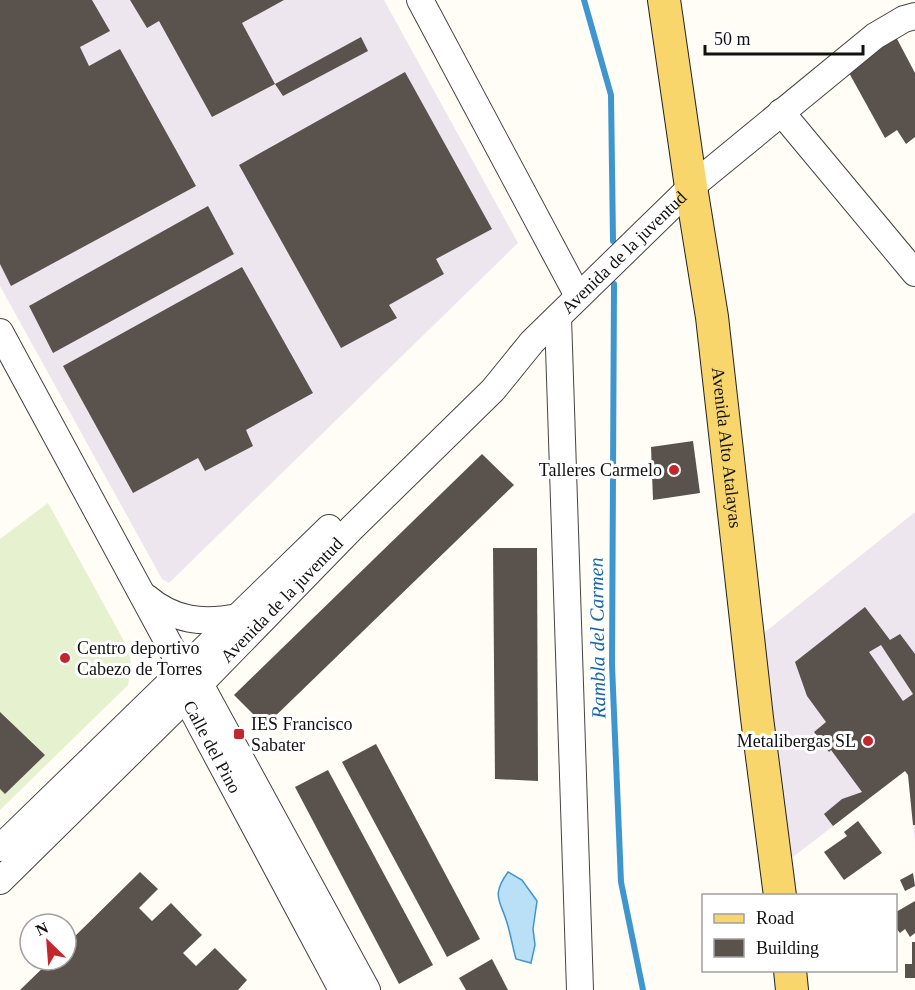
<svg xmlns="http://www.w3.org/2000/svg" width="915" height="990" font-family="'Times New Roman',serif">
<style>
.industrial{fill:#eee6ef}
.pitch{fill:#e6f2cf}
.water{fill:#b9e0f7;stroke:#3f96cf;stroke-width:1.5}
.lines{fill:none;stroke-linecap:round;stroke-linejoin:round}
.stream{stroke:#3f96cf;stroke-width:6}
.building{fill:#5a524d;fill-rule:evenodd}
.minor-casing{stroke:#444;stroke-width:28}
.major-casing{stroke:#222;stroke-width:34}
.minor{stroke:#fff;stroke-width:26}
.major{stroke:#f9d66b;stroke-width:32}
.poi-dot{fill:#c4262e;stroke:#fff;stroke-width:2}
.labels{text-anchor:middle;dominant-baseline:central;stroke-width:6;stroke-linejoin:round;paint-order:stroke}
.street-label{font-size:18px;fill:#111;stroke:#fff}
.poi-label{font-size:18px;fill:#111;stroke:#fff;text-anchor:end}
.water-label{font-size:20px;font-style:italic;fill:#1768a6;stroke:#fff}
</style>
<rect width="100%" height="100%" fill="#fffdf5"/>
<g class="industrial">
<polygon points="0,0 384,0 518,243 169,583 162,579 0,286"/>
<polygon points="915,512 915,841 908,775 905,771 789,860 759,637"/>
</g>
<polygon class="pitch" points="48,503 129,650 131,667 128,685 0,810 0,539"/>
<path class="water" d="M508 872 522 880 537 901 533 929 535 945 531 963 516 959C513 948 511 937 508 926 501 900 490 897 508 872Z"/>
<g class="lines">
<g class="stream">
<polyline points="584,0 611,95 613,241"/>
<polyline points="614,284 612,665 621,882 643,990"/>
</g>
</g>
<g class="building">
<polygon points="0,0 92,0 110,31 80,47 89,66 120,49 196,186 11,286 0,264"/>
<polygon points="130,0 284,0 242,23 275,84 212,117 159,21 147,28"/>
<polygon points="361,37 368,51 283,96 275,84"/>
<polygon points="896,37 915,73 915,137 906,144 897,130 885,138 848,71"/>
<polygon points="405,72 492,229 436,259 444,274 389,305 397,318 341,348 239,165"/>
<polygon points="208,206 234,254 53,353 29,306"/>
<polygon points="242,267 313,393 246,430 253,446 205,471 198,458 133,493 63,366"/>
<polygon points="693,441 700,493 653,500 651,447"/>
<polygon points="482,454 514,485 265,726 234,695"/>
<polygon points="493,548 537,548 538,781 495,779"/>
<path d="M865 607 890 640 900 634 915 654V825H913L908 775 905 771 833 826 824 814 842 799 862 792 831 750 829 752 814 732 826 722 807 696 795 662ZM881 645 913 694 903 701 869 652Z"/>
<polygon points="0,712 45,755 5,794 0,789"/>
<polygon points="376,744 480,939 447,957 342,762"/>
<polygon points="328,770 433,965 399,984 295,787"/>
<polygon points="858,821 882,853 844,880 824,852 847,836 844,832"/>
<polygon points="140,872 158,889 139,908 152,921 171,903 202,935 183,953 196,966 215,948 247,980 238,990 20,990 51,960 66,960 66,945"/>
<polygon points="913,873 915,886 905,891 900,880"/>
<polygon points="915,901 915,933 910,937 905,929 900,933 896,928 896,912"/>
<polygon points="912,942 915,942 915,978 905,978 905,964 912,964"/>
<polygon points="492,959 508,990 466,990 459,978"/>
</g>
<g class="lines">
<g class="minor-casing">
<g id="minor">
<polyline points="420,0 578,296"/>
<polyline points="781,112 915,273"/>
<polyline points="558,317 580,990"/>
<path id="s1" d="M0 332 183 670 186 698 342 990"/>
<path d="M146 597C174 621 203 624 238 617"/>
<polyline points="188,674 200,684 367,990"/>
<polyline points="0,848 329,528"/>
<path id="s2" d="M0 881 200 684 352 528 493 390 532 342 691 187 875 36 904 19 915 16"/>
</g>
</g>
<g class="major-casing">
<g id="major">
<path id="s3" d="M664 0 691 187 712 317 757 718 780 896"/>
<polyline points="790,970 792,990"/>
</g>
</g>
<use href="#minor" class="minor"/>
<use href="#major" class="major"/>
</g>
<g class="poi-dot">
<circle cx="674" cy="470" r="6"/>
<circle cx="65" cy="658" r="6"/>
<rect x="233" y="728" width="12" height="12" rx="3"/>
<circle cx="868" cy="741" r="6"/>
</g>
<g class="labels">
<g class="street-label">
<text stroke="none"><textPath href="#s2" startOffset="886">Avenida de la juventud</textPath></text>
<text stroke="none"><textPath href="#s3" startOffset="452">Avenida Alto Atalayas</textPath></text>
<text stroke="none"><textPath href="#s2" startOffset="398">Avenida de la juventud</textPath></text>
<text stroke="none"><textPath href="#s1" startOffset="468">Calle del Pino</textPath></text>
</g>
<g class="poi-label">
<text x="662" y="470">Talleres Carmelo</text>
<text x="77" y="648" text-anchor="start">Centro deportivo<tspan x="77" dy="21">Cabezo de Torres</tspan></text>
<text x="251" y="724" text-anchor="start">IES Francisco<tspan x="251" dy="21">Sabater</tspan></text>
<text x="856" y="741">Metalibergas SL</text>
</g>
<g class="water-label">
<text transform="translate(597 638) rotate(-91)">Rambla del Carmen</text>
</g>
</g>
<rect x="702" y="894" width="195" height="78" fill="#ffffff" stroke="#a0a0a0" stroke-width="1.5"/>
<rect x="714" y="914" width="30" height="9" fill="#f9d66b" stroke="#a0a0a0" stroke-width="1.5"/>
<text x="756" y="924" font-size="18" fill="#111111">Road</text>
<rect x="714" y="939" width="30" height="18" fill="#5a524d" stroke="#a0a0a0" stroke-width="1.5"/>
<text x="756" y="954" font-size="18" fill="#111111">Building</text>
<g transform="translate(48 942) rotate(335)"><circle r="28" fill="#ffffff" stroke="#a0a0a0" stroke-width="1.5"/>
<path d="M0-4.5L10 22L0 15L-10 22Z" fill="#c4262e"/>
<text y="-9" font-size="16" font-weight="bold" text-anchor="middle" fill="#111111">N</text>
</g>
<path d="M705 45v9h158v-9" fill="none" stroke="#111111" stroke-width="3"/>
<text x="714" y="45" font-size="18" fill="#111111" stroke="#ffffff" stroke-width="4.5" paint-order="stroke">50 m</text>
</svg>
